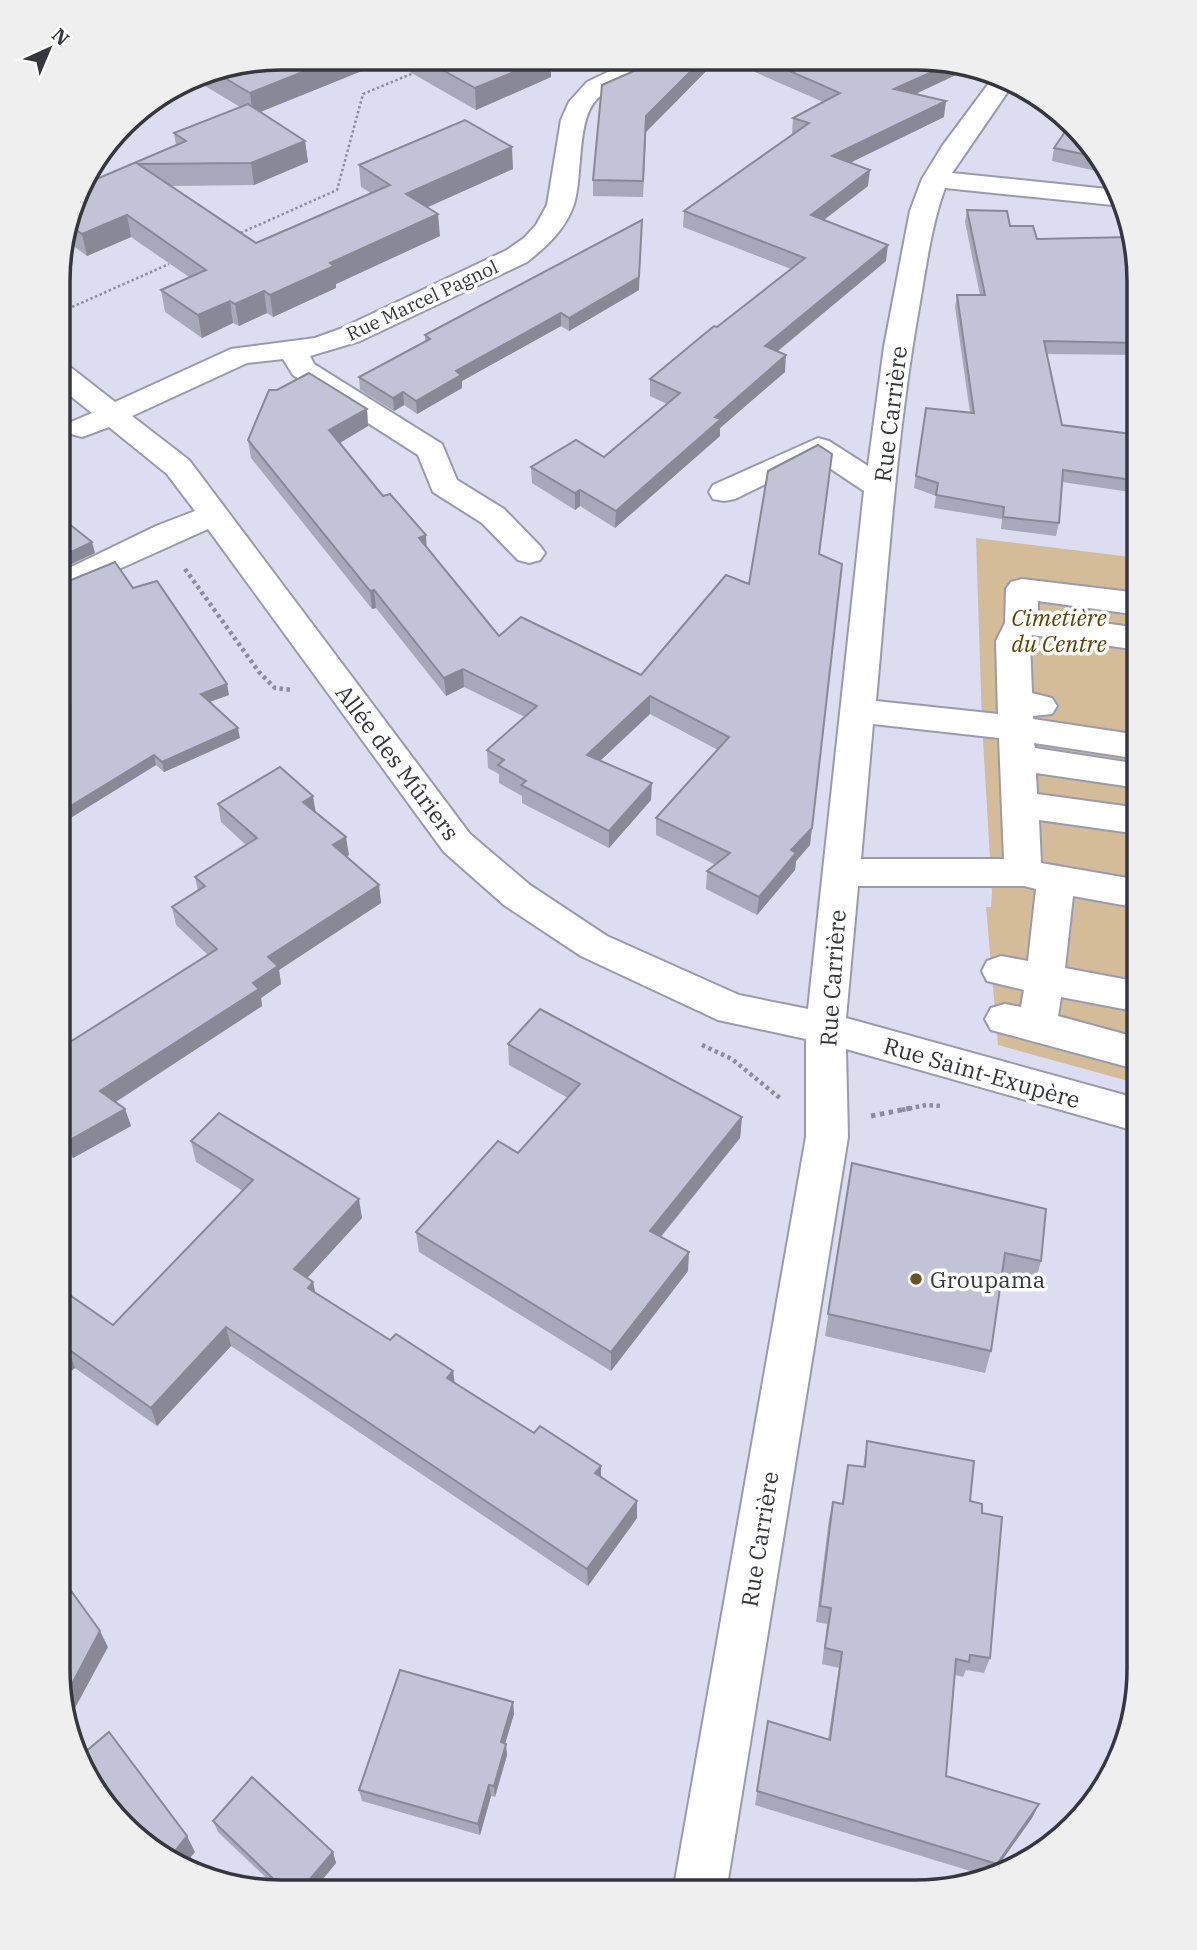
<svg xmlns="http://www.w3.org/2000/svg" width="1197" height="1950" font-family="'IBM Plex Serif',serif">
<style>
.green{fill:#d3bc97}
.lines{fill:none;stroke-linecap:round;stroke-linejoin:round}
.minor-casing{stroke:#999aad;stroke-width:4}
.path-far2{stroke:#8c8d9a;stroke-width:2.5;stroke-dasharray:2.5 2.5;stroke-linecap:butt}
.path-far1{stroke:#8c8d9a;stroke-width:4.5;stroke-dasharray:3.5 3.5;stroke-linecap:butt}
.path{stroke:#8c8d9a;stroke-width:5;stroke-dasharray:4.5 4.5;stroke-linecap:butt}
.minor{fill:#fff;fill-rule:evenodd}
.wall{fill:#a7a8b9}
.shaded-wall{fill:#888896}
.building{fill:#c2c3d7;stroke:#888896;stroke-width:2}
.poi-dot{fill:#6b5223;stroke:#fff;stroke-width:2.5}
.labels{text-anchor:middle;dominant-baseline:central;stroke-width:7;stroke-linejoin:round;paint-order:stroke}
.far-street-label{font-size:19px;fill:#36373e;stroke:#fff}
.street-label{font-size:23px;fill:#36373e;stroke:#fff}
.park-label{font-size:23px;font-style:italic;fill:#5e4202;stroke:#fff}
.poi-label{font-size:23px;fill:#36373e;stroke:#fff;text-anchor:start}
.rim{fill:none;stroke:#36373e;stroke-width:3.5}
</style>
<rect width="100%" height="100%" fill="#dcddf1"/>
<polygon class="green" points="976,538 1139,558 1139,1084 998,1045 986,907 991,907 992,892 982,723"/>
<g class="lines">
<g class="minor-casing">
<path id="minor" d="M635 59H667L663 64C641 74 614 82 597 99 576 119 583 176 574 204 566 229 547 246 527 262L360 341 310 356 314 364 442 444 457 480 504 509 540 546 545 553 540 560 529 563 518 560 482 523 433 492 418 455 293 375 283 359 247 363 132 416 189 460 470 834 530 885 607 936 739 995 808 1009 864 491 816 459 735 499 724 501 713 499 709 492 713 485 818 438 829 441 868 466 884 347 910 211 922 179 943 145 992 79 1011 87 952 173 1117 190 1122 196 1123 206 945 188C931 226 926 268 919 308 896 438 888 570 876 701L998 714 996 641 1005 623 1006 589 1011 582 1022 579 1139 593V615L1038 601V614L1139 628V650L1032 635 1030 641 1032 693 1052 698 1057 706 1052 714 1033 716V719L1139 735V759L1034 743 1035 748 1139 764V788L1036 773 1037 794 1139 808V834L1039 820 1041 863 1139 880V908L1073 896 1065 968 1139 982V1012L1061 997 1058 1016 1139 1038V1070L991 1030 985 1019 991 1008 1005 1004 1021 1007 1024 990 987 981 982 971 987 961 1001 956 1028 961 1036 889 1024 886H858L846 1018 1139 1099V1132L846 1049 848 1137 726 1892H673L806 1137V1039L718 1020 581 956 504 905 444 852 208 529 59 596V573L156 526 195 511 167 474 109 427 82 437 71 434 67 428 71 422 92 413 59 387V363L69 366 115 402 231 349 315 338 340 329 507 250 524 238 536 225 547 205 561 120 569 102 587 82ZM873 724 999 738 1004 859H861Z"/>
</g>
<g class="path-far2">
<polyline points="236,235 337,190 363,94 416,72"/>
<polyline points="63,311 169,264"/>
</g>
<g class="path-far1">
<polyline points="185,569 259,672 275,688 292,690"/>
<polyline points="702,1045 732,1059 781,1099"/>
<polyline points="902,1110 926,1105 942,1106"/>
</g>
<polyline class="path" points="871,1116 911,1108"/>
<use href="#minor" class="minor"/>
</g>
<g class="wall">
<polygon points="281,58 551,59 551,77 476,110 389,60 260,112 305,141 308,162 254,185 170,186 256,243 371,193 361,187 359,165 513,169 427,207 440,236 336,284 336,288 273,317 267,313 239,326 233,323 202,338 165,312 161,290 189,277 131,237 87,256 64,239 80,186 176,145 174,133 240,107 192,78 196,75"/>
<polygon points="661,59 718,59 646,132 643,197 593,196 593,180"/>
<polygon points="725,59 945,60 960,73 915,94 944,117 850,163 868,186 824,220 886,261 777,352 785,372 720,428 720,436 615,528 580,506 575,510 532,483 531,467 604,457 667,404 650,396 650,379 791,269 683,227 684,211 793,134 792,133 793,118 823,102"/>
<polygon points="1069,126 1105,173 1052,161 1054,148"/>
<polygon points="967,210 1010,226 1037,239 1139,281 1139,355 1047,354 1062,425 1139,435 1139,484 1137,493 1062,482 1059,523 1056,536 1001,529 1002,519 934,508 936,496 914,488 926,408 970,413 955,307 957,295 980,295 965,222"/>
<polygon points="639,290 569,331 561,326 462,381 462,388 417,414 404,405 394,411 360,390 359,377 425,341 425,335"/>
<polygon points="367,409 368,426 340,443 499,636 641,675 749,584 820,554 810,845 796,861 795,870 757,915 706,889 707,871 716,865 656,835 656,818 718,750 650,714 600,761 651,800 609,848 522,803 522,796 499,783 499,774 488,768 487,750 525,717 464,687 446,696 376,608 372,609 251,458 248,440"/>
<polygon points="59,585 133,588 229,695 210,702 240,738 164,772 156,765 72,817 59,807"/>
<polygon points="218,804 316,812 349,855 346,856 379,885 381,903 279,970 281,984 261,998 262,1006 116,1102 125,1109 131,1126 73,1158 58,1142 59,1049 208,955 176,925 172,907 198,891 195,877 246,845 221,822"/>
<polygon points="508,1044 742,1117 740,1138 661,1237 688,1271 611,1371 419,1252 416,1232 518,1153 568,1098 509,1065"/>
<polygon points="191,1141 362,1218 307,1278 313,1282 315,1293 390,1340 453,1371 455,1383 534,1433 601,1466 601,1477 637,1518 588,1586 231,1346 157,1426 75,1368 58,1380 58,1287 113,1325 243,1191 196,1162"/>
<polygon points="852,1163 1041,1261 1035,1283 1001,1276 991,1351 985,1373 825,1336"/>
<polygon points="867,1441 970,1501 982,1513 990,1658 984,1673 966,1670 963,1677 955,1675 946,1776 1039,1804 1032,1818 990,1877 755,1805 768,1721 828,1739 839,1668 822,1664 827,1624 816,1622 829,1519 833,1502 842,1504 848,1465 863,1467"/>
<polygon points="513,1702 514,1714 505,1743 507,1755 495,1797 491,1796 480,1835 362,1801 359,1790"/>
<polygon points="213,1821 333,1852 336,1863 313,1891 279,1890 218,1832"/>
</g>
<g class="shaded-wall">
<polygon points="338,58 388,58 389,60 253,115 250,93"/>
<polygon points="545,59 551,59 551,77 476,110 475,88"/>
<polygon points="703,59 718,59 646,132 643,197 646,116"/>
<polygon points="952,63 961,66 960,73 892,105 894,89"/>
<polygon points="946,101 944,117 831,172 832,156"/>
<polygon points="305,141 308,162 254,185 251,163"/>
<polygon points="512,147 513,169 408,216 406,194"/>
<polygon points="870,170 868,186 809,231 811,215"/>
<polygon points="438,214 440,236 336,284 336,288 273,317 270,295 330,263"/>
<polygon points="127,215 131,237 87,256 82,234"/>
<polygon points="642,220 639,290 569,331 569,318"/>
<polygon points="888,245 886,261 763,363 765,346"/>
<polygon points="264,291 267,313 239,326 235,304"/>
<polygon points="230,301 233,323 202,338 198,315"/>
<polygon points="561,313 561,326 462,381 462,388 417,414 416,401 456,371"/>
<polygon points="786,355 785,372 720,428 720,436 615,528 616,511 715,417"/>
<polygon points="403,392 404,405 394,411 393,398"/>
<polygon points="367,409 368,426 331,448 329,430"/>
<polygon points="580,490 580,506 575,510 575,493"/>
<polygon points="426,535 427,553 419,538"/>
<polygon points="92,542 95,553 59,570 59,558"/>
<polygon points="374,590 376,608 372,609 370,591"/>
<polygon points="463,669 464,687 446,696 444,678"/>
<polygon points="227,684 229,695 203,704 201,694"/>
<polygon points="650,696 650,714 587,773 587,755"/>
<polygon points="238,728 240,738 164,772 162,762"/>
<polygon points="154,755 156,765 72,817 69,807"/>
<polygon points="652,783 651,800 609,848 609,831"/>
<polygon points="313,796 316,814 303,802"/>
<polygon points="812,828 810,845 796,861 795,870 757,915 759,897 791,850"/>
<polygon points="346,837 349,855 336,863 333,845"/>
<polygon points="379,885 381,903 279,970 281,984 261,998 262,1006 106,1108 100,1091 253,983 268,957"/>
<polygon points="125,1109 131,1126 73,1158 68,1141"/>
<polygon points="742,1117 740,1138 649,1251 650,1231"/>
<polygon points="359,1199 362,1218 298,1288 294,1269"/>
<polygon points="689,1252 688,1271 611,1371 611,1352"/>
<polygon points="313,1282 317,1301 308,1288"/>
<polygon points="226,1327 231,1346 157,1426 151,1408"/>
<polygon points="68,1349 75,1368 58,1380 58,1356"/>
<polygon points="453,1371 455,1390 447,1378"/>
<polygon points="601,1466 601,1483 595,1473"/>
<polygon points="637,1501 637,1518 588,1586 587,1569"/>
<polygon points="100,1631 108,1647 68,1721 64,1699"/>
<polygon points="513,1702 514,1714 502,1754 501,1742"/>
<polygon points="506,1744 507,1755 495,1797 494,1786"/>
<polygon points="489,1785 491,1796 480,1835 478,1824"/>
<polygon points="1039,1804 1032,1818 990,1877 997,1864"/>
<polygon points="187,1836 195,1852 186,1863 171,1856"/>
<polygon points="333,1852 336,1863 313,1891 300,1891"/>
</g>
<g class="building">
<polygon points="281,58 338,58 250,93 213,71"/>
<polygon points="421,58 545,59 475,88"/>
<polygon points="661,59 703,59 646,116 643,181 593,180 602,85"/>
<polygon points="762,59 945,60 952,63 894,89 946,101 832,156 870,170 811,215 888,245 765,346 786,355 715,417 721,419 616,511 580,490 575,493 531,467 576,440 604,457 680,393 650,379 714,326 717,327 805,258 684,211 809,123 793,118 840,93"/>
<polygon points="248,104 305,141 251,163 138,164 256,243 390,185 359,165 465,120 512,147 406,194 438,214 330,263 334,266 270,295 264,291 235,304 230,301 198,315 161,290 206,270 127,215 82,234 68,224 80,186 186,141 174,133"/>
<polygon points="1069,126 1092,156 1054,148"/>
<polygon points="967,210 1007,211 1010,226 1033,226 1037,239 1131,237 1139,281 1139,343 1044,341 1062,425 1139,435 1139,481 1063,470 1059,523 1003,517 1004,507 936,495 938,483 916,476 926,408 974,413 957,295 985,295"/>
<polygon points="642,220 639,277 569,318 561,313 456,371 461,375 416,401 403,392 393,398 359,377 430,339 425,335"/>
<polygon points="309,373 367,409 329,430 383,496 390,494 426,535 419,538 499,636 521,617 641,675 726,575 749,584 768,471 818,445 832,454 819,554 842,564 812,828 791,850 796,853 759,897 707,871 730,853 656,818 729,737 650,696 587,755 652,783 609,831 521,785 526,781 498,765 504,760 487,750 537,706 463,669 444,678 374,590 370,591 248,440 269,390 277,390"/>
<polygon points="59,516 92,542 59,558"/>
<polygon points="115,562 133,588 157,581 227,684 201,694 238,728 162,762 154,755 69,807 59,799 59,585"/>
<polygon points="280,767 313,796 303,802 346,837 333,845 379,885 268,957 278,966 253,983 259,989 100,1091 125,1109 68,1141 58,1131 59,1049 217,949 172,907 205,886 195,877 257,838 218,804"/>
<polygon points="540,1009 742,1117 650,1231 689,1252 611,1352 416,1232 498,1141 518,1153 580,1084 508,1044"/>
<polygon points="219,1113 359,1199 294,1269 313,1282 308,1288 390,1340 396,1334 453,1371 447,1378 534,1433 540,1426 601,1466 595,1473 637,1501 587,1569 226,1327 151,1408 68,1349 58,1356 58,1287 113,1325 253,1180 191,1141"/>
<polygon points="852,1163 1046,1209 1041,1261 1005,1253 991,1351 828,1314"/>
<polygon points="867,1441 974,1461 970,1501 982,1504 982,1513 1002,1517 990,1658 970,1655 969,1662 956,1659 946,1776 1039,1804 997,1864 757,1791 768,1721 830,1740 842,1652 825,1648 831,1608 820,1606 833,1502 843,1504 848,1465 865,1467"/>
<polygon points="59,1574 100,1631 64,1699 58,1669 58,1576"/>
<polygon points="400,1670 513,1702 501,1742 506,1744 494,1786 489,1785 478,1824 359,1790"/>
<polygon points="109,1732 187,1836 171,1856 145,1846 78,1758"/>
<polygon points="252,1777 333,1852 300,1891 285,1890 213,1821"/>
<polygon points="743,1880 780,1892 741,1892"/>
</g>
<circle class="poi-dot" cx="916" cy="1279" r="7"/>
<g class="labels">
<g class="far-street-label">
<text transform="translate(422 300) rotate(-25)">Rue Marcel Pagnol</text>
</g>
<g class="street-label">
<text transform="translate(890 414) rotate(-83)">Rue Carrière</text>
<text transform="translate(398 762) rotate(53)">Allée des Mûriers</text>
<text transform="translate(832 978) rotate(-86)">Rue Carrière</text>
<text transform="translate(982 1072) rotate(16)">Rue Saint-Exupère</text>
<text transform="translate(759 1539) rotate(-81)">Rue Carrière</text>
</g>
<g class="park-label">
<text x="1059" y="617">Cimetière<tspan x="1059" dy="26">du Centre</tspan></text>
</g>
<g class="poi-label">
<text x="930" y="1279">Groupama</text>
</g>
</g>
<path d="M0 0H1197V1950H0ZM281 70H916A211 211 0 0 1 1127 281V1669A211 211 0 0 1 916 1880H281A211 211 0 0 1 70 1669V281A211 211 0 0 1 281 70Z" fill="#efeff0" fill-rule="evenodd"/>
<path class="rim" d="M281 70H916A211 211 0 0 1 1127 281V1669A211 211 0 0 1 916 1880H281A211 211 0 0 1 70 1669V281A211 211 0 0 1 281 70Z"/>
<g transform="translate(49 49) rotate(44)" stroke="#ffffff" stroke-width="5" paint-order="stroke">
<path d="M0-5L12 26L0 18L-12 26Z" fill="#36373e"/>
<text y="-10" font-size="19" font-weight="bold" text-anchor="middle" fill="#36373e">N</text>
</g>
</svg>
